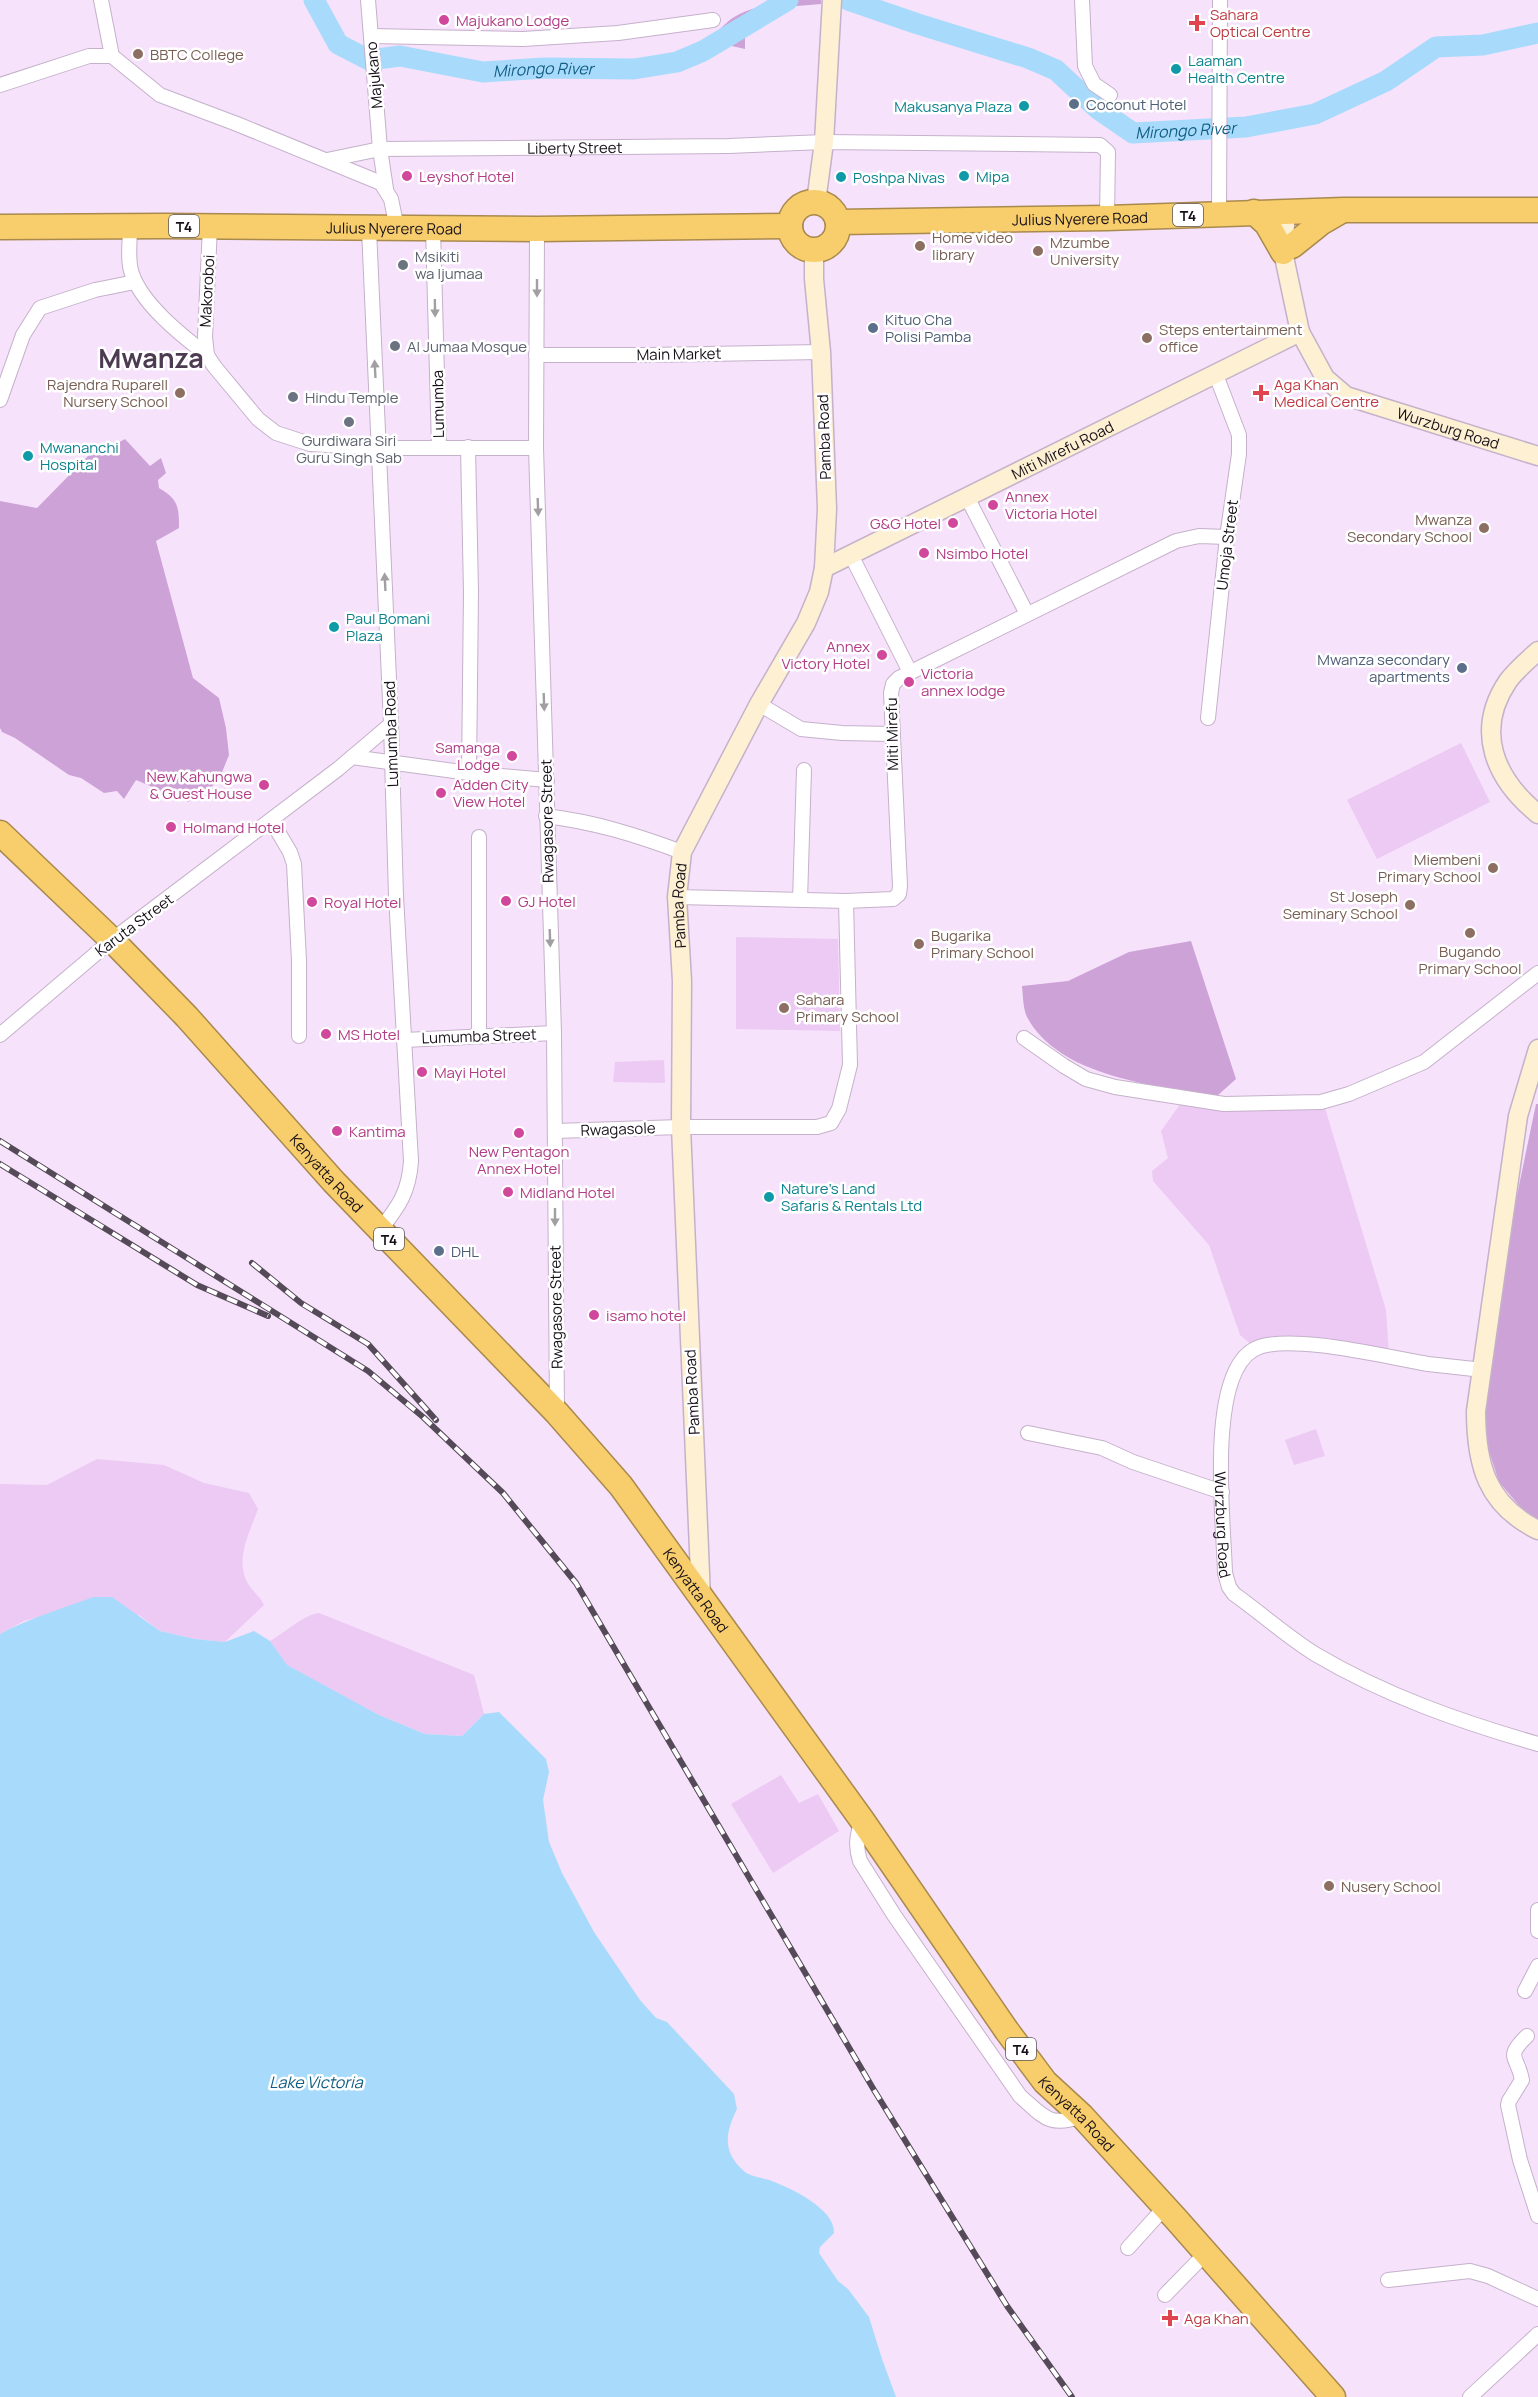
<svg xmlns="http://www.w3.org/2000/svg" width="1538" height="2397" font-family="Manrope,sans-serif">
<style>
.green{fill:#eccaf3}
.forest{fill:#cda3d7}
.water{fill:#a8dbfb}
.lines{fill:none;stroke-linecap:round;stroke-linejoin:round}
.river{stroke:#a8dbfb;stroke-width:21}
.street-casing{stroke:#c5b1ca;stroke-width:16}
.secondary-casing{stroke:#c5b1ca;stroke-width:21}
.highway-casing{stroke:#a98a4e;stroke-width:27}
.street{stroke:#fff;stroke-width:14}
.secondary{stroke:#fdf0d3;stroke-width:18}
.highway{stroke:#f8cd6b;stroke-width:24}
.rail-casing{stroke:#554a58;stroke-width:6}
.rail{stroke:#fff;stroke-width:4;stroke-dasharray:11;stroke-linecap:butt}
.oneway{fill:#a29fa3}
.hotel-dot{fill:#d1479c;stroke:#fff;stroke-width:2}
.health-dot{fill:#e0444e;stroke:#fff;stroke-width:2}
.education-dot{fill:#8d6e63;stroke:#fff;stroke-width:2}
.culture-dot{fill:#0f9aa8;stroke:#fff;stroke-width:2}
.service-dot{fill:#5c6f8a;stroke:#fff;stroke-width:2}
.worship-dot{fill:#6b7280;stroke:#fff;stroke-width:2}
.labels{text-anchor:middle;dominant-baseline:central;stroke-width:5;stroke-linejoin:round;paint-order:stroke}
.shield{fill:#fff;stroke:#5c575d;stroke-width:1.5}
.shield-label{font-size:14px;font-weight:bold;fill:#160f18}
.health-label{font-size:15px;fill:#be3a42;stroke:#fff;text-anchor:start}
.hotel-label{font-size:15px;fill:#b23c85;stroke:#fff;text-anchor:start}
.education-label{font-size:15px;fill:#785e54;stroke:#fff;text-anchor:start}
.culture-label{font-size:15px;fill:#0d838f;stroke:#fff;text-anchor:start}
.street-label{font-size:15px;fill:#160f18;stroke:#fff}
.service-label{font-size:15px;fill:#4e5e75;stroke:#fff;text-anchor:start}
.worship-label{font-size:15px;fill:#5b616d;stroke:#fff;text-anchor:start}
.water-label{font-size:16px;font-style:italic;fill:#115e84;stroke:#fff}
.town-label{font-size:27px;font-weight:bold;fill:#4d3b51;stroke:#fff}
</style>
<rect width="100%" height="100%" fill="#f7e2fc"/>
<g class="green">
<polygon points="1461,743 1490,802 1377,859 1347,800"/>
<polygon points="736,937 838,939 840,1031 736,1029"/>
<polygon points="664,1060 665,1083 613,1082 615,1062"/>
<polygon points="1181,1103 1242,1111 1325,1108 1386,1310 1389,1354 1252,1345 1240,1335 1209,1245 1153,1181 1152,1171 1168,1158 1161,1131"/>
<polygon points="1316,1429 1325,1456 1294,1465 1285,1440"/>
<path d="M97 1459 164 1465 204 1483 249 1493 258 1509C250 1532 235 1558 247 1582 252 1591 260 1596 264 1605L225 1642 195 1639 160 1631 139 1615H47L24 1621 0 1634V1484L47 1485Z"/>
<path d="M319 1613 474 1675 484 1714 462 1736 425 1734 379 1715 286 1665 270 1641C284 1633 305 1614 319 1613Z"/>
<polygon points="781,1775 799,1803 818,1794 839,1831 773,1873 731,1804"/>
</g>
<g class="forest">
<path d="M775 0H821V4L785 7 768 21 745 33V49L723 44 706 53V60L695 57 698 43C714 41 722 23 736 16 747 9 763 7 775 0Z"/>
<path d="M125 439 150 466 161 458 166 473 158 480 159 488C178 499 179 506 179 528L156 541 193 678 219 698 226 728 229 755 218 782 188 802 136 780 124 799 117 791 104 793 81 778 69 775 15 738 2 732 0 728V501L37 508 90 454H97Z"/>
<path d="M1191 941 1236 1079 1217 1096C1156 1086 1059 1077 1027 1017 1023 1009 1023 995 1022 986L1068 981 1129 952Z"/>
<polygon points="1536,1104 1538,1104 1538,1524 1533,1522 1499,1482 1488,1448 1483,1398 1501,1272"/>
</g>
<path class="water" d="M93 1597H112L160 1631 195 1639 225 1642 254 1631 270 1641 287 1665 379 1715 425 1734 462 1736 484 1714 499 1712 546 1759 549 1772 543 1800 549 1842 562 1873 594 1932 640 2000 656 2018 667 2022 734 2094 737 2109C725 2133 722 2153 745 2172 752 2177 764 2178 772 2181 789 2188 807 2196 821 2209 828 2215 834 2223 834 2233L820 2247 819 2253 838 2281 848 2289 869 2317 882 2359 896 2397H0V1634C29 1618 62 1609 93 1597Z"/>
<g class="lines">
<g class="river">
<path id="s1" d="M314 0 338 44 369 60 400 56 483 72 544 68 634 69 677 62 703 51 788 0"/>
<path id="s2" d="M848 0 918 24 1028 58 1056 70 1098 109 1133 133 1246 127 1315 114 1386 81 1436 47 1483 45 1538 33"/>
</g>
<g class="street-casing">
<g id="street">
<polyline points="101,0 112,56"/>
<polyline points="368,0 380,149 386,189"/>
<polyline points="1082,0 1085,66 1094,84 1110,95"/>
<polyline points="371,36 523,39 618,33 713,20"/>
<polyline points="112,56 160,95 237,124 381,183 391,199 397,228"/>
<polyline points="0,85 89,56 112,56"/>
<path id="s3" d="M327 160 380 149 729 146 824 142 1100 145 1108 152 1107 218"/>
<polyline points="1219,214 1220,0"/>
<polyline points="210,226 205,337 207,355 214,366 258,419 276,433 310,444 379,448 536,448"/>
<path d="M130 227C130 242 127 260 132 274 143 305 181 335 207 355"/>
<path d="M369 229 391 724 396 896 411 1161C409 1192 399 1206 380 1230"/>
<polyline points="433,229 439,447"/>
<polyline points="537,229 536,448 554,1033 557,1413"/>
<polyline points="536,355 647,355 821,352"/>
<polyline points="0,400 23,335 40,308 95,290 135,282"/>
<polyline points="468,447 471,592 469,773"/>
<polyline points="967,497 1027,614"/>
<polyline points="851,555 910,672"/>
<polyline points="759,704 801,729 842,733 891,734"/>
<polyline points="1208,718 1227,537 1239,454 1239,435 1216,375"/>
<polyline points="352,757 469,773 547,780"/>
<path d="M546 816C595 822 636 835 682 852"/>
<polyline points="271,820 290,852 294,864 299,961 299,1036"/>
<polyline points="677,897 846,901 893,899 899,894 900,886 891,693 893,684 899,678 1176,541 1199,536 1227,537"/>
<polyline points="800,900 804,770"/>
<polyline points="0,1035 112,940 338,769 391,724"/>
<polyline points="479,1036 479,837"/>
<polyline points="1024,1038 1064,1066 1086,1079 1115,1087 1224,1104 1321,1102 1349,1094 1424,1062 1538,973"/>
<polyline points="404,1040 554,1033"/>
<polyline points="555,1131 681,1127 817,1127 831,1123 839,1109 850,1065 846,901"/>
<path id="s4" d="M1483 1370C1465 1368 1446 1366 1428 1364 1391 1358 1284 1331 1253 1350 1206 1378 1224 1525 1225 1573L1229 1587 1234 1594C1261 1613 1286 1636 1315 1654 1384 1695 1461 1722 1538 1744"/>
<polyline points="1028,1433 1102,1448 1133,1462 1222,1492"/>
<path d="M862 1820C857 1835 855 1846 860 1861L894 1915 1020 2096C1044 2117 1049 2128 1082 2116"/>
<polyline points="1538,1910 1538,1931"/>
<polyline points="1525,1991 1538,1966"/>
<path d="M1527 2036C1504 2058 1518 2056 1522 2080L1509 2101 1508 2105 1520 2160 1538 2216"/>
<polyline points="1128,2248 1165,2207"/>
<polyline points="1388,2280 1470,2271 1488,2276 1538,2299"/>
<polyline points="1165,2295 1206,2253"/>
<polyline points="1470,2397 1538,2334"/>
</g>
</g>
<g class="secondary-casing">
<g id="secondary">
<polyline points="816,202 824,142 832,0"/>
<path id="s5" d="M1286 211 1283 252 1300 332 1325 378 1346 396 1538 456"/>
<path id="s6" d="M824 568 1300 332"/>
<path d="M1538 651C1528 660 1516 670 1508 681 1474 731 1495 779 1538 814"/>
<path d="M1538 1049 1518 1116 1476 1411C1476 1465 1487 1505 1538 1530"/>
<path id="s7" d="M701 1597 681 1127 682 981 677 897 682 852 759 704 806 623 819 592 824 568 827 509 821 352 814 279V250"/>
</g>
</g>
<g class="highway-casing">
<g id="highway">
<circle cx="814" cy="226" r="24"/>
<polyline points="1254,212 1267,224 1283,252"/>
<path id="s8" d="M838 222 1107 218 1344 210H1538"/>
<path id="s9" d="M0 227 164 226 537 229 790 226"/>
<polyline points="1292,246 1322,222 1341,211"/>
<path id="s10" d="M0 833 112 940 187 1017 334 1182 557 1413 621 1486 862 1820 1007 2031 1045 2082 1082 2116 1176 2219 1333 2397"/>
</g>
</g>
<use href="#street" class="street"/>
<use href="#secondary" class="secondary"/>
<use href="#highway" class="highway"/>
<g class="rail-casing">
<g id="rail">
<polyline points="0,1141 368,1371 423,1417 503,1493 576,1583 874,2090 1007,2306 1072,2397"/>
<polyline points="0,1164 197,1285 268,1316"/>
<polyline points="252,1263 301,1303 368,1344 436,1420"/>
</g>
</g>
<use href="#rail" class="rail"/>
</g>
<defs><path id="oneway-solid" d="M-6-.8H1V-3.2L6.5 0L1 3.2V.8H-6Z" transform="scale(1.5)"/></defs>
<g class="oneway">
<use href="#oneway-solid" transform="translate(537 288) rotate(90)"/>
<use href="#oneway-solid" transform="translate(435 308) rotate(89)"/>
<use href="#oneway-solid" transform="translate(375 369) rotate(-93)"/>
<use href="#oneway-solid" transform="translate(538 507) rotate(88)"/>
<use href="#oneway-solid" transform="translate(385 582) rotate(-93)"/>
<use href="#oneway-solid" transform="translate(544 702) rotate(88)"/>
<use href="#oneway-solid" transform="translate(550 938) rotate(88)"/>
<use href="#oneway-solid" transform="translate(555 1217) rotate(90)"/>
</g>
<g class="hotel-dot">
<circle cx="444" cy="20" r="6"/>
<circle cx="407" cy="176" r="6"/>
<circle cx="993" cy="505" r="6"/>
<circle cx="953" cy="523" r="6"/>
<circle cx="924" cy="553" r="6"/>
<circle cx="882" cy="655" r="6"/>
<circle cx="909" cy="682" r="6"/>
<circle cx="512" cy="756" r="6"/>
<circle cx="264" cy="785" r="6"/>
<circle cx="441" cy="793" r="6"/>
<circle cx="171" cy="827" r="6"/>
<circle cx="506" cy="901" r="6"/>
<circle cx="312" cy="902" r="6"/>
<circle cx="326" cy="1034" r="6"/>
<circle cx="422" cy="1072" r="6"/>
<circle cx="337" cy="1131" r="6"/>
<circle cx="519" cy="1133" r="6"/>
<circle cx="508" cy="1192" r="6"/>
<circle cx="594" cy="1315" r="6"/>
</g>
<g class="health-dot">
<path d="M1194 14h6v6h6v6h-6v6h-6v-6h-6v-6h6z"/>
<path d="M1258 384h6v6h6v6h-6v6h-6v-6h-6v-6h6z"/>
<path d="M1167 2309h6v6h6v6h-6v6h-6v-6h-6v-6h6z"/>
</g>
<g class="education-dot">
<circle cx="138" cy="54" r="6"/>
<circle cx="920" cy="246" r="6"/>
<circle cx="1038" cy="251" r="6"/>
<circle cx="1147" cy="338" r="6"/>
<circle cx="180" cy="393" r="6"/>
<circle cx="1484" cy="528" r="6"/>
<circle cx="1493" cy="868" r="6"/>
<circle cx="1410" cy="905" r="6"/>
<circle cx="1470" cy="933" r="6"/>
<circle cx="919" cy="944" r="6"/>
<circle cx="784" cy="1008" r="6"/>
<circle cx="1329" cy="1886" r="6"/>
</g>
<g class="culture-dot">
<circle cx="1176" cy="69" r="6"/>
<circle cx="1024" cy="106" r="6"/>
<circle cx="964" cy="176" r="6"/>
<circle cx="841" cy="177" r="6"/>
<circle cx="28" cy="456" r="6"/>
<circle cx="334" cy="627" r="6"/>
<circle cx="769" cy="1197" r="6"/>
</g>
<g class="service-dot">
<circle cx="1074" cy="104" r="6"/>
<circle cx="873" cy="328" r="6"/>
<circle cx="1462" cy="668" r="6"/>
<circle cx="439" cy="1251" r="6"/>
</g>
<g class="worship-dot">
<circle cx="403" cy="265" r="6"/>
<circle cx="395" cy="346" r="6"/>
<circle cx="293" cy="397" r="6"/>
<circle cx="349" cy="422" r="6"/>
</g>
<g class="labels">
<g class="shield">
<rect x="1173" y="204" width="30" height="22" rx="4.5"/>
<rect x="169" y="215" width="30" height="22" rx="4.5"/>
<rect x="374" y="1228" width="30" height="22" rx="4.5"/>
<rect x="1006" y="2038" width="30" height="22" rx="4.5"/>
</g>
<g class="shield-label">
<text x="1188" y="215">T4</text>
<text x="184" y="226">T4</text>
<text x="389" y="1239">T4</text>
<text x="1021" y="2049">T4</text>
</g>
<g class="health-label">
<text x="1210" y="14">Sahara<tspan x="1210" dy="17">Optical Centre</tspan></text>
<text x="1274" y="384">Aga Khan<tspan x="1274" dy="17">Medical Centre</tspan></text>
<text x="1184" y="2318">Aga Khan</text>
</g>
<g class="hotel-label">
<text x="456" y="20">Majukano Lodge</text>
<text x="419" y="176">Leyshof Hotel</text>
<text x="1005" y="496">Annex<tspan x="1005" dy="17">Victoria Hotel</tspan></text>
<text x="941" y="523" text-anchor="end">G&amp;G Hotel</text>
<text x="936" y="553">Nsimbo Hotel</text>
<text x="870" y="646" text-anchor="end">Annex<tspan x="870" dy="17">Victory Hotel</tspan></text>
<text x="921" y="673">Victoria<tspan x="921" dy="17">annex lodge</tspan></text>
<text x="500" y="747" text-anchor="end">Samanga<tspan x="500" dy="17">Lodge</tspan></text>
<text x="252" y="776" text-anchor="end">New Kahungwa<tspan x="252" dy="17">&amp; Guest House</tspan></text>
<text x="453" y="784">Adden City<tspan x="453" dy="17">View Hotel</tspan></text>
<text x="183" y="827">Holmand Hotel</text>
<text x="518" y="901">GJ Hotel</text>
<text x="324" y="902">Royal Hotel</text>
<text x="338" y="1034">MS Hotel</text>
<text x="434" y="1072">Mayi Hotel</text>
<text x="349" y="1131">Kantima</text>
<text x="519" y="1151" text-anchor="middle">New Pentagon<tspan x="519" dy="17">Annex Hotel</tspan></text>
<text x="520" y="1192">Midland Hotel</text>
<text x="606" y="1315">isamo hotel</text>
</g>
<g class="education-label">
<text x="150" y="54">BBTC College</text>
<text x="932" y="237">Home video<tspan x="932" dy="17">library</tspan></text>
<text x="1050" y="242">Mzumbe<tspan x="1050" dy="17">University</tspan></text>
<text x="1159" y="329">Steps entertainment<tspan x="1159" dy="17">office</tspan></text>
<text x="168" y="384" text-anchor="end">Rajendra Ruparell<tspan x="168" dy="17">Nursery School</tspan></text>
<text x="1472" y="519" text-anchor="end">Mwanza<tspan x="1472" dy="17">Secondary School</tspan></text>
<text x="1481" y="859" text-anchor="end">Miembeni<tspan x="1481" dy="17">Primary School</tspan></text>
<text x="1398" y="896" text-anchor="end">St Joseph<tspan x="1398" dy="17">Seminary School</tspan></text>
<text x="931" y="935">Bugarika<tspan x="931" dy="17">Primary School</tspan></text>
<text x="1470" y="951" text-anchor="middle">Bugando<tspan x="1470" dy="17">Primary School</tspan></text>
<text x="796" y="999">Sahara<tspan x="796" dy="17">Primary School</tspan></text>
<text x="1341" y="1886">Nusery School</text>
</g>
<g class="culture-label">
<text x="1188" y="60">Laaman<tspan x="1188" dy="17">Health Centre</tspan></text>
<text x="1012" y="106" text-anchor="end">Makusanya Plaza</text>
<text x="976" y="176">Mipa</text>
<text x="853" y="177">Poshpa Nivas</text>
<text x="40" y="447">Mwananchi<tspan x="40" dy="17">Hospital</tspan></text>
<text x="346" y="618">Paul Bomani<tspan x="346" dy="17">Plaza</tspan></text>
<text x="781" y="1188">Nature's Land<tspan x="781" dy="17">Safaris &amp; Rentals Ltd</tspan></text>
</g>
<g class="street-label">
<text transform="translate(374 75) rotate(-95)">Majukano</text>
<text stroke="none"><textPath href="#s3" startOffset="249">Liberty Street</textPath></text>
<text stroke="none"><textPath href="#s8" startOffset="242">Julius Nyerere Road</textPath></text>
<text stroke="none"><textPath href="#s9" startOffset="394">Julius Nyerere Road</textPath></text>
<text transform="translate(207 291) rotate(-87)">Makoroboi</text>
<text transform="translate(679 354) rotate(-1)">Main Market</text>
<text transform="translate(438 404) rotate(-91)">Lumumba</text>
<text stroke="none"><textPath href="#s5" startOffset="310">Wurzburg Road</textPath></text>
<text transform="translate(824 437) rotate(-92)">Pamba Road</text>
<text stroke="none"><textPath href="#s6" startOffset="266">Miti Mirefu Road</textPath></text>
<text transform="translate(1227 545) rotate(-83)">Umoja Street</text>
<text transform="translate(391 734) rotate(-92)">Lumumba Road</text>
<text transform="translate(892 734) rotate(-91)">Miti Mirefu</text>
<text transform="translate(547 821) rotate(-91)">Rwagasore Street</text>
<text stroke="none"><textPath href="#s7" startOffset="692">Pamba Road</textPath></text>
<text transform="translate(134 925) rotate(-37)">Karuta Street</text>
<text transform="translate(479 1036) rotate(-2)">Lumumba Street</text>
<text transform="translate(618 1129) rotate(-2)">Rwagasole</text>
<text stroke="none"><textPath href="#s10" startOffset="472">Kenyatta Road</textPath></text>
<text transform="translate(556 1307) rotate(-91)">Rwagasore Street</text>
<text transform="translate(692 1392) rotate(-93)">Pamba Road</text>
<text stroke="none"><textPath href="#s4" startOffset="416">Wurzburg Road</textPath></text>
<text stroke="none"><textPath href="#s10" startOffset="1030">Kenyatta Road</textPath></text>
<text stroke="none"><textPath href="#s10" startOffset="1678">Kenyatta Road</textPath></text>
</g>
<g class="service-label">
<text x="1086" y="104">Coconut Hotel</text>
<text x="885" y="319">Kituo Cha<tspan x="885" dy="17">Polisi Pamba</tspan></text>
<text x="1450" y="659" text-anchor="end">Mwanza secondary<tspan x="1450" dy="17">apartments</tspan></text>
<text x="451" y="1251">DHL</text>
</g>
<g class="worship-label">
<text x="415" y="256">Msikiti<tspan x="415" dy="17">wa Ijumaa</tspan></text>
<text x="407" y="346">Al Jumaa Mosque</text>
<text x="305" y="397">Hindu Temple</text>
<text x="349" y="440" text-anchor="middle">Gurdiwara Siri<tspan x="349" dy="17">Guru Singh Sab</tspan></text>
</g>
<g class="water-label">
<text stroke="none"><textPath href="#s1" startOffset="261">Mirongo River</textPath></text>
<text stroke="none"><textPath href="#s2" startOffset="372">Mirongo River</textPath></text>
<text x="316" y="2082">Lake Victoria</text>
</g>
<g class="town-label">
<text x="151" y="357">Mwanza</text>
</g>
</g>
</svg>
